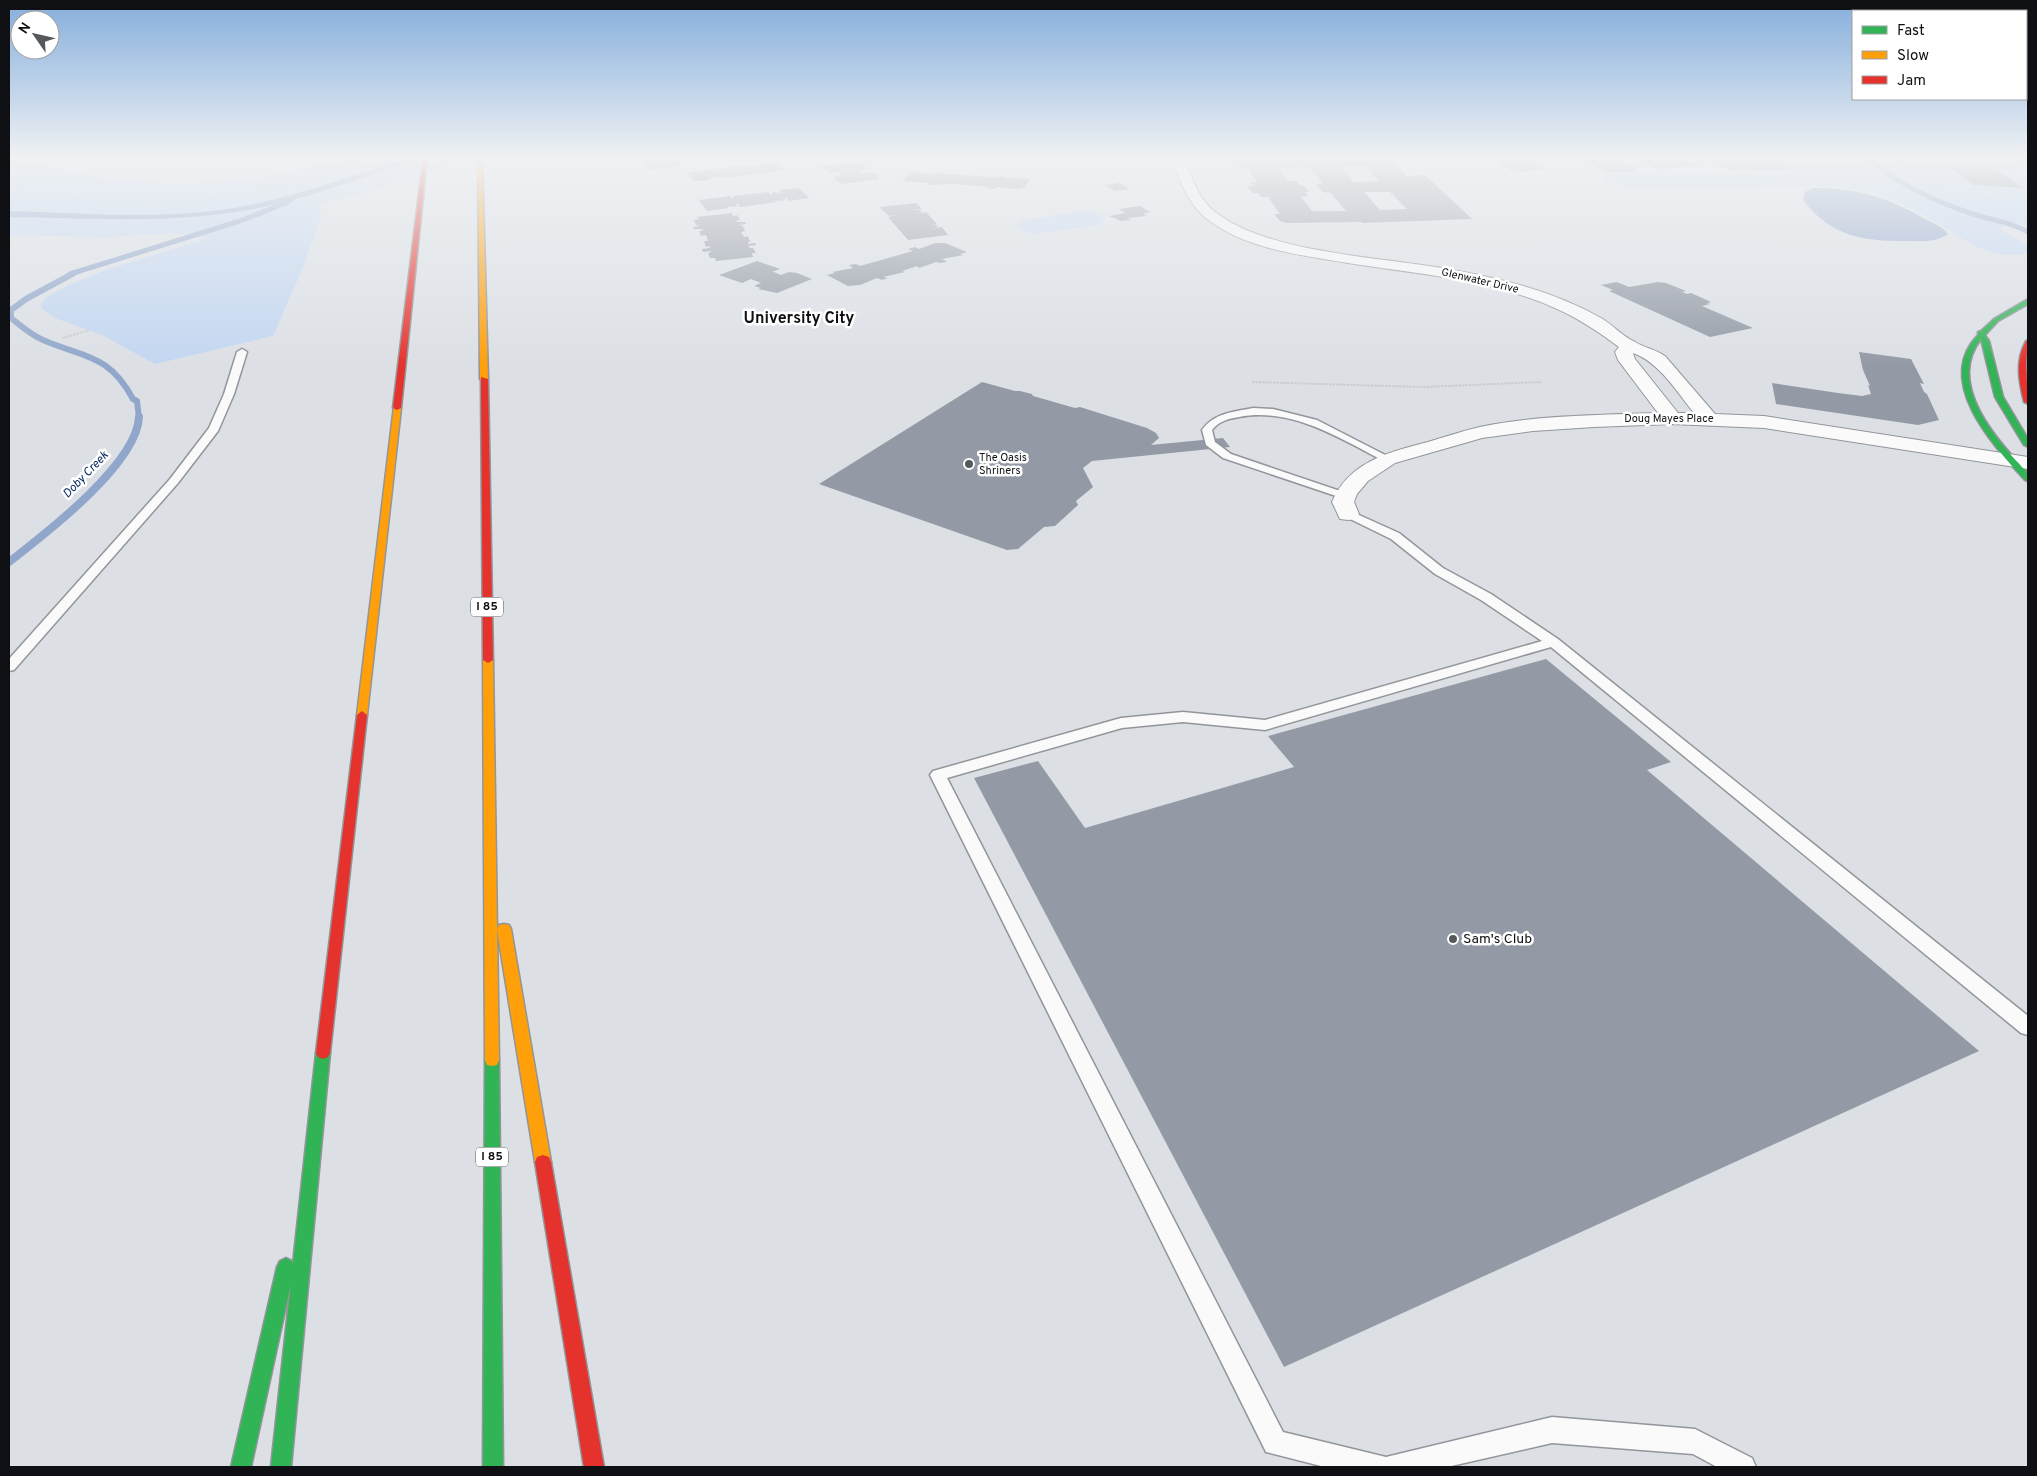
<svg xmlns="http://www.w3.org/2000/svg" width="2037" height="1476" font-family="Overpass,sans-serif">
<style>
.green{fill:#c3d6f1;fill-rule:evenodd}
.water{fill:#90a6ca}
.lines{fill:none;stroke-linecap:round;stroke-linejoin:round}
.stream-far2{stroke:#90a6ca;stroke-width:5}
.stream-far1{stroke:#90a6ca;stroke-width:6}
.stream{stroke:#90a6ca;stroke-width:8}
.building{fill:#939aa5;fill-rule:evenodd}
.lane-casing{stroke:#929599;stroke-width:3}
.street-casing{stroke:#929599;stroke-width:2}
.fast-casing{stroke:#929599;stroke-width:3}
.slow-casing{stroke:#929599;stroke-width:3}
.jam-casing{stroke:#929599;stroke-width:3}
.path-far1{stroke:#cbcccd;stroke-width:1;stroke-dasharray:2 1;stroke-linecap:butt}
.path{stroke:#cbcccd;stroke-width:2;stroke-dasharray:2.5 1;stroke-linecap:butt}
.lane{fill:#fafafb;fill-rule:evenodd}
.street{fill:#fafafb;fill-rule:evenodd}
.fast{fill:#30b455;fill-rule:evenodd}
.slow{fill:#ff9f0a;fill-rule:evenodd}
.jam{fill:#e5322d;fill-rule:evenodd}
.poi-dot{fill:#56595c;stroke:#fff;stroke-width:2}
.labels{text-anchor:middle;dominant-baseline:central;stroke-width:5;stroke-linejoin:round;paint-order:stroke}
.far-street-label{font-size:11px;fill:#0e1013;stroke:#fff}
.far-poi-label{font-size:11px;fill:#0e1013;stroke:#fff;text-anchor:start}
.far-water-label{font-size:12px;font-style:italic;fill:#00245f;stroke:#fff}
.shield{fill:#fff;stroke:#56585a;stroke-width:1}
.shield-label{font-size:12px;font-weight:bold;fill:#0e1013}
.poi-label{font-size:14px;fill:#0e1013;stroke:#fff;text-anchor:start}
.far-district-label{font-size:16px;font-weight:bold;fill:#0e1013;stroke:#fff}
</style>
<rect width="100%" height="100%" fill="#dce0e5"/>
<g class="green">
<path d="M343 159H466L388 186 318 204 321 217 302 270 273 336 155 364 102 335 55 318 41 308V304L47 297 69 285 106 270 208 238 176 233 107 237 9 235V160C50 164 91 177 132 181 206 189 272 178 343 159Z"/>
<path d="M1777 159 2021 160 2026 163H2016L2028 181V225L2018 223 2001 227 2004 232 2028 245V253C1990 261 1967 241 1937 223 1917 211 1895 199 1872 192 1839 183 1804 187 1770 187 1723 188 1676 190 1629 188L1604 181 1603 177 1618 173 1668 171H1699L1738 175 1798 169ZM1951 167 1984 168 2002 172 2022 188 1973 185Z"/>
<polygon points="1084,211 1093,212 1105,219 1101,222 1104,224 1036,234 1026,232 1016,224 1021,221"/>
</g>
<g class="water">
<path d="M402 159H419C362 178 307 199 248 210 169 224 88 218 9 217V211C81 213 162 220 234 208 292 198 346 178 402 159Z"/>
<path d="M1813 188C1858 188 1887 197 1925 219 1933 223 1943 227 1948 234 1935 243 1921 241 1907 241 1862 241 1832 237 1803 200L1805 192Z"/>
</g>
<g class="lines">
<g class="stream-far2">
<path d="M1870 159C1899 185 1936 202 1973 214 1991 220 2011 222 2028 232"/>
<polyline points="70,274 240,221 286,203 293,198"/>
</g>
<path class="stream-far1" d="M74 273 26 299 11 310V318C21 326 31 335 43 340 85 358 109 354 133 399L137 401 139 418"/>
<path class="stream" d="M9 562C45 534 137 464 139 417"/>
</g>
<g class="building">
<polygon points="641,159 677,159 682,166 646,170 644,165 653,164 646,164"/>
<path d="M1390 159 1407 176 1425 175 1472 219 1362 223 1361 222 1286 223 1280 221 1274 214H1280L1268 197H1261L1258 193H1253L1247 186H1253L1250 182H1257L1247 168H1242L1236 160ZM1365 166 1379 181 1354 182 1340 167ZM1309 167 1323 183 1316 185 1322 192 1331 193 1346 211H1312L1301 197 1308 196 1305 192H1309L1303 185H1299L1296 181H1288L1278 168ZM1364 192H1390L1407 209 1380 210Z"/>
<polygon points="1526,159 1548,168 1524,172 1513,171 1497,163 1502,162 1497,160 1500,159"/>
<polygon points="1578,159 1613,159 1638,168 1632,169 1636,171 1608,173 1588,163 1593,163 1588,161"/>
<polygon points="1636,159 1686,159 1701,166 1657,169"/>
<polygon points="1746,159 1752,162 1776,160 1797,169 1763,171 1746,169 1730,170 1708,161"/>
<polygon points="778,162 785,170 768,173 764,171 765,173 759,174 755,172 757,174 722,178 720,176 718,176 719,178 710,177 711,179 701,181 693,181 688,173 705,170 709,172 707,170 713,169 717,171 715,169 749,165 754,167 752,165 761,166 760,164"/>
<polygon points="859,162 867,166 865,167 868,169 859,170 863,173 871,172 879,176 877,177 880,179 842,184 834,179 836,179 833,177 842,176 838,172 829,173 820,166"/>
<polygon points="1950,167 1997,169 2023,188 1973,185"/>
<polygon points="911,172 937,174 939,172 945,172 944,174 996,177 1003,175 1002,177 1030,179 1024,188 1015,189 996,187 995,189 988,189 990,187 955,184 927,185 929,183 902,181"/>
<polygon points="1120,183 1129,189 1115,191 1105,185"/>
<polygon points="799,188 809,198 789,201 787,198 784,198 786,200 779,201 775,200 777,202 740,207 738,204 736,204 737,207 727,206 729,208 707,211 699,200 722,197 725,199 723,197 730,196 732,199 734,198 732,196 768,192 770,194 773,194 772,192 781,193 779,190"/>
<polygon points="916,203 922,209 913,210 920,210 922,212 916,214 926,212 937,224 929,226 936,225 938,227 932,229 942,227 948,235 908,240 888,217 896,215 889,216 879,207"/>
<polygon points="1140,206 1150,212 1143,214 1147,216 1128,218 1131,220 1121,221 1109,216 1125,213 1119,209"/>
<polygon points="732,213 733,216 737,215 740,220 736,221 737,222 745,222 746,224 739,225 743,226 745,231 741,232 744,237 748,236 750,242 748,242 748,244 755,243 756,245 748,246 750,248 753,248 756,253 752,253 753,257 716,261 715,258 710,258 708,253 711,252 711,251 703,252 702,249 710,248 709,246 706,247 704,241 708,241 706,235 701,236 699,231 703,231 702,229 694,229 693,227 700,226 696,225 694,220 699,219 697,217"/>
<polygon points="935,243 945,243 967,252 960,254 963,255 942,259 947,262 940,263 936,262 919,268 917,266 902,271 905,272 883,277 888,278 882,280 877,278 860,285 848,286 827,275 835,273 832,272 853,268 849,265 856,264 860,266 913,251 908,249 915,247 919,249"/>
<polygon points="757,261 780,269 772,272 774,272 781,275 789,272 797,273 812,279 777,293 758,289 761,288 754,286 761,283 751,279 742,283 719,275"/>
<polygon points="1617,282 1629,287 1658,282 1666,283 1686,291 1682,292 1687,294 1691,293 1711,302 1707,303 1710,304 1702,306 1753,328 1710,337 1609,291 1613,290 1601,285"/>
<polygon points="1859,352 1911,359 1924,384 1920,383 1924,392 1927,394 1939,420 1918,425 1776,404 1772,383 1838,393 1862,396 1871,394 1868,385 1870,386 1863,370"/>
<polygon points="982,382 1015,391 1020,391 1032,394 1033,396 1075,408 1080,407 1147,428 1156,433 1159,438 1151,445 1223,438 1230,447 1092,461 1083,468 1093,487 1076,501 1078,505 1055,526 1044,527 1018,549 1007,550 819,484"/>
<polygon points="1546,659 1671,762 1647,770 1979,1051 1284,1367 974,778 1038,761 1085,828 1294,767 1268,736"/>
</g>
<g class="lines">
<g class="lane-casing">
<g id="lane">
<polygon points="242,349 247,352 234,394 218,431 178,483 14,670 9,671 9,659 170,479 209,428 224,394 237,352"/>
<path d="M1253 408 1273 409 1317 420 1393 459 1392 461H1384C1339 438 1292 407 1239 417 1228 419 1219 421 1212 430L1215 442 1231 454 1349 494 1351 496 1349 498 1345 499 1223 458 1206 445 1202 430C1214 413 1233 412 1253 408Z"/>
<polygon points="1348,510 1399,533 1443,568 1491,594 1558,639 2028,1016 2028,1035 2021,1033 1551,647 1265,730 1183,722 1122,728 947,778 1283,1432 1386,1457 1552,1417 1695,1429 1752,1458 1756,1467 1717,1467 1693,1454 1552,1443 1447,1467 1325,1467 1266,1452 930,775 933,771 1121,718 1183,712 1265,720 1542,641 1481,600 1435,574 1391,539 1344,516 1342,514"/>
</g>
</g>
<g class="street-casing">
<g id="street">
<path d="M1172 159H1184C1192 177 1198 198 1214 211 1264 253 1382 257 1447 269 1500 278 1553 291 1601 318 1613 325 1622 336 1635 342 1645 348 1655 349 1665 356L1715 414 1764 416 2028 457V469L1764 428 1672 424 1594 427 1533 431 1482 438 1395 463 1368 481 1357 494 1354 502 1359 514 1356 519 1348 520 1340 519 1332 502C1349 461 1390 452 1428 442 1445 437 1462 431 1480 427 1538 415 1599 415 1658 413L1618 360 1615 352 1619 347C1599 332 1578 318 1555 308 1490 279 1418 274 1348 263 1301 255 1244 249 1206 218 1188 204 1180 180 1172 159ZM1633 353C1659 362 1677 392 1694 413H1678L1635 359Z"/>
<polygon points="2021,159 2028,159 2028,164"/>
</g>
</g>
<g class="fast-casing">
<g id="fast">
<path d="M2028 299V304L1998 321 1985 335 1989 341 2003 397 2028 439V447L2024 445 1995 397 1981 339C1945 384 1998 442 2028 473V481L2025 480C1994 446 1933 381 1978 335V332L1981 331 1994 319Z"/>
<polygon points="323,1047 328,1049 330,1053 291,1467 271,1467 291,1283 251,1467 231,1467 277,1267 280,1261 286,1258 292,1261 293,1264 316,1053 318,1049"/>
<polygon points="492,1054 497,1055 499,1060 503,1467 483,1467 485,1060 487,1055"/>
</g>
</g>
<g class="slow-casing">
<g id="slow">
<polygon points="478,159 482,159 488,379 484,381 480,379"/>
<polygon points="394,406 401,408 367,715 362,719 357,715"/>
<polygon points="488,657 493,660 497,929 499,925 504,924 509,925 511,929 551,1162 549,1167 543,1169 537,1167 535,1162 497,929 499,1060 497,1065 492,1066 487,1065 485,1060 483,660"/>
</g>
</g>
<g class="jam-casing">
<g id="jam">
<polygon points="423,159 427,159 401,408 397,410 393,408"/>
<path d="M2028 340 2026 364 2028 404 2024 402C2019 381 2015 361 2026 341Z"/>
<polygon points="481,377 488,379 493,660 488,663 483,660"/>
<polygon points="362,711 367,715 330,1053 328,1057 323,1059 318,1057 316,1053 357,715"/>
<polygon points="543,1155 549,1157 551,1162 604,1467 584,1467 535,1162 537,1157"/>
</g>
</g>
<g class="path-far1">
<path d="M1892 159C1897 165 1901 173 1907 177 1941 200 1989 197 2028 202"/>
<path d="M9 190C54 196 100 203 146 203 224 203 301 186 374 159"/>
</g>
<g class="path">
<polyline points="63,338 89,330"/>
<polyline points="1252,382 1424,387 1542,382"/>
</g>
<use href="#lane" class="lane"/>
<use href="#street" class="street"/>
<use href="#fast" class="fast"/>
<use href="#slow" class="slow"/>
<use href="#jam" class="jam"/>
</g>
<linearGradient id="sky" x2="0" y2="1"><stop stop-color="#85aedc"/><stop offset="0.43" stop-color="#eff1f3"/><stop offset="1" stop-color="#eff1f3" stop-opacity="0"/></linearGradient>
<rect width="2037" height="366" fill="url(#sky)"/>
<g class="poi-dot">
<circle cx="969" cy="464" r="5"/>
<circle cx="1453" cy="939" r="5"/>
</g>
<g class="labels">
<g class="far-street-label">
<text transform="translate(1480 281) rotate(13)">Glenwater Drive</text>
<text x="1669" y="419">Doug Mayes Place</text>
</g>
<g class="far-poi-label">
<text x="979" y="458">The Oasis<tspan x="979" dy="13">Shriners</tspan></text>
</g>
<g class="far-water-label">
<text transform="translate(86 475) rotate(-46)">Doby Creek</text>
</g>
<g class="shield">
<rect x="471" y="597.5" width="32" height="19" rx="4"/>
<rect x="476" y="1147.5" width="32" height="19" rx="4"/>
</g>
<g class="shield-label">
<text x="487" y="607">I 85</text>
<text x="492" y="1157">I 85</text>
</g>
<g class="poi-label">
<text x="1463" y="939">Sam's Club</text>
</g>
<g class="far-district-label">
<text x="799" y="319">University City</text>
</g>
</g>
<rect width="2037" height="1476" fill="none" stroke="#0e1013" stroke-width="20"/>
<rect x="1852" y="10" width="175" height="90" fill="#ffffff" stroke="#9f9fa1"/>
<rect x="1862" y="26" width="25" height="8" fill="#30b455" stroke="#9f9fa1"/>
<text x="1897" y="35" font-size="15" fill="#0e1013">Fast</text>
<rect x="1862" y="51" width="25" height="8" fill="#ff9f0a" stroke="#9f9fa1"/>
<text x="1897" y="60" font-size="15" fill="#0e1013">Slow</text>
<rect x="1862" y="76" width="25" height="8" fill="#e5322d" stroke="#9f9fa1"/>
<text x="1897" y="85" font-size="15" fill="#0e1013">Jam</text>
<g transform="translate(35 35) rotate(304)"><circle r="24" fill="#ffffff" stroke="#9f9fa1"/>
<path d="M0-4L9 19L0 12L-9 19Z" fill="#56595c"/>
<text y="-8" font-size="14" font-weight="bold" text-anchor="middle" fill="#0e1013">N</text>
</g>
</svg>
